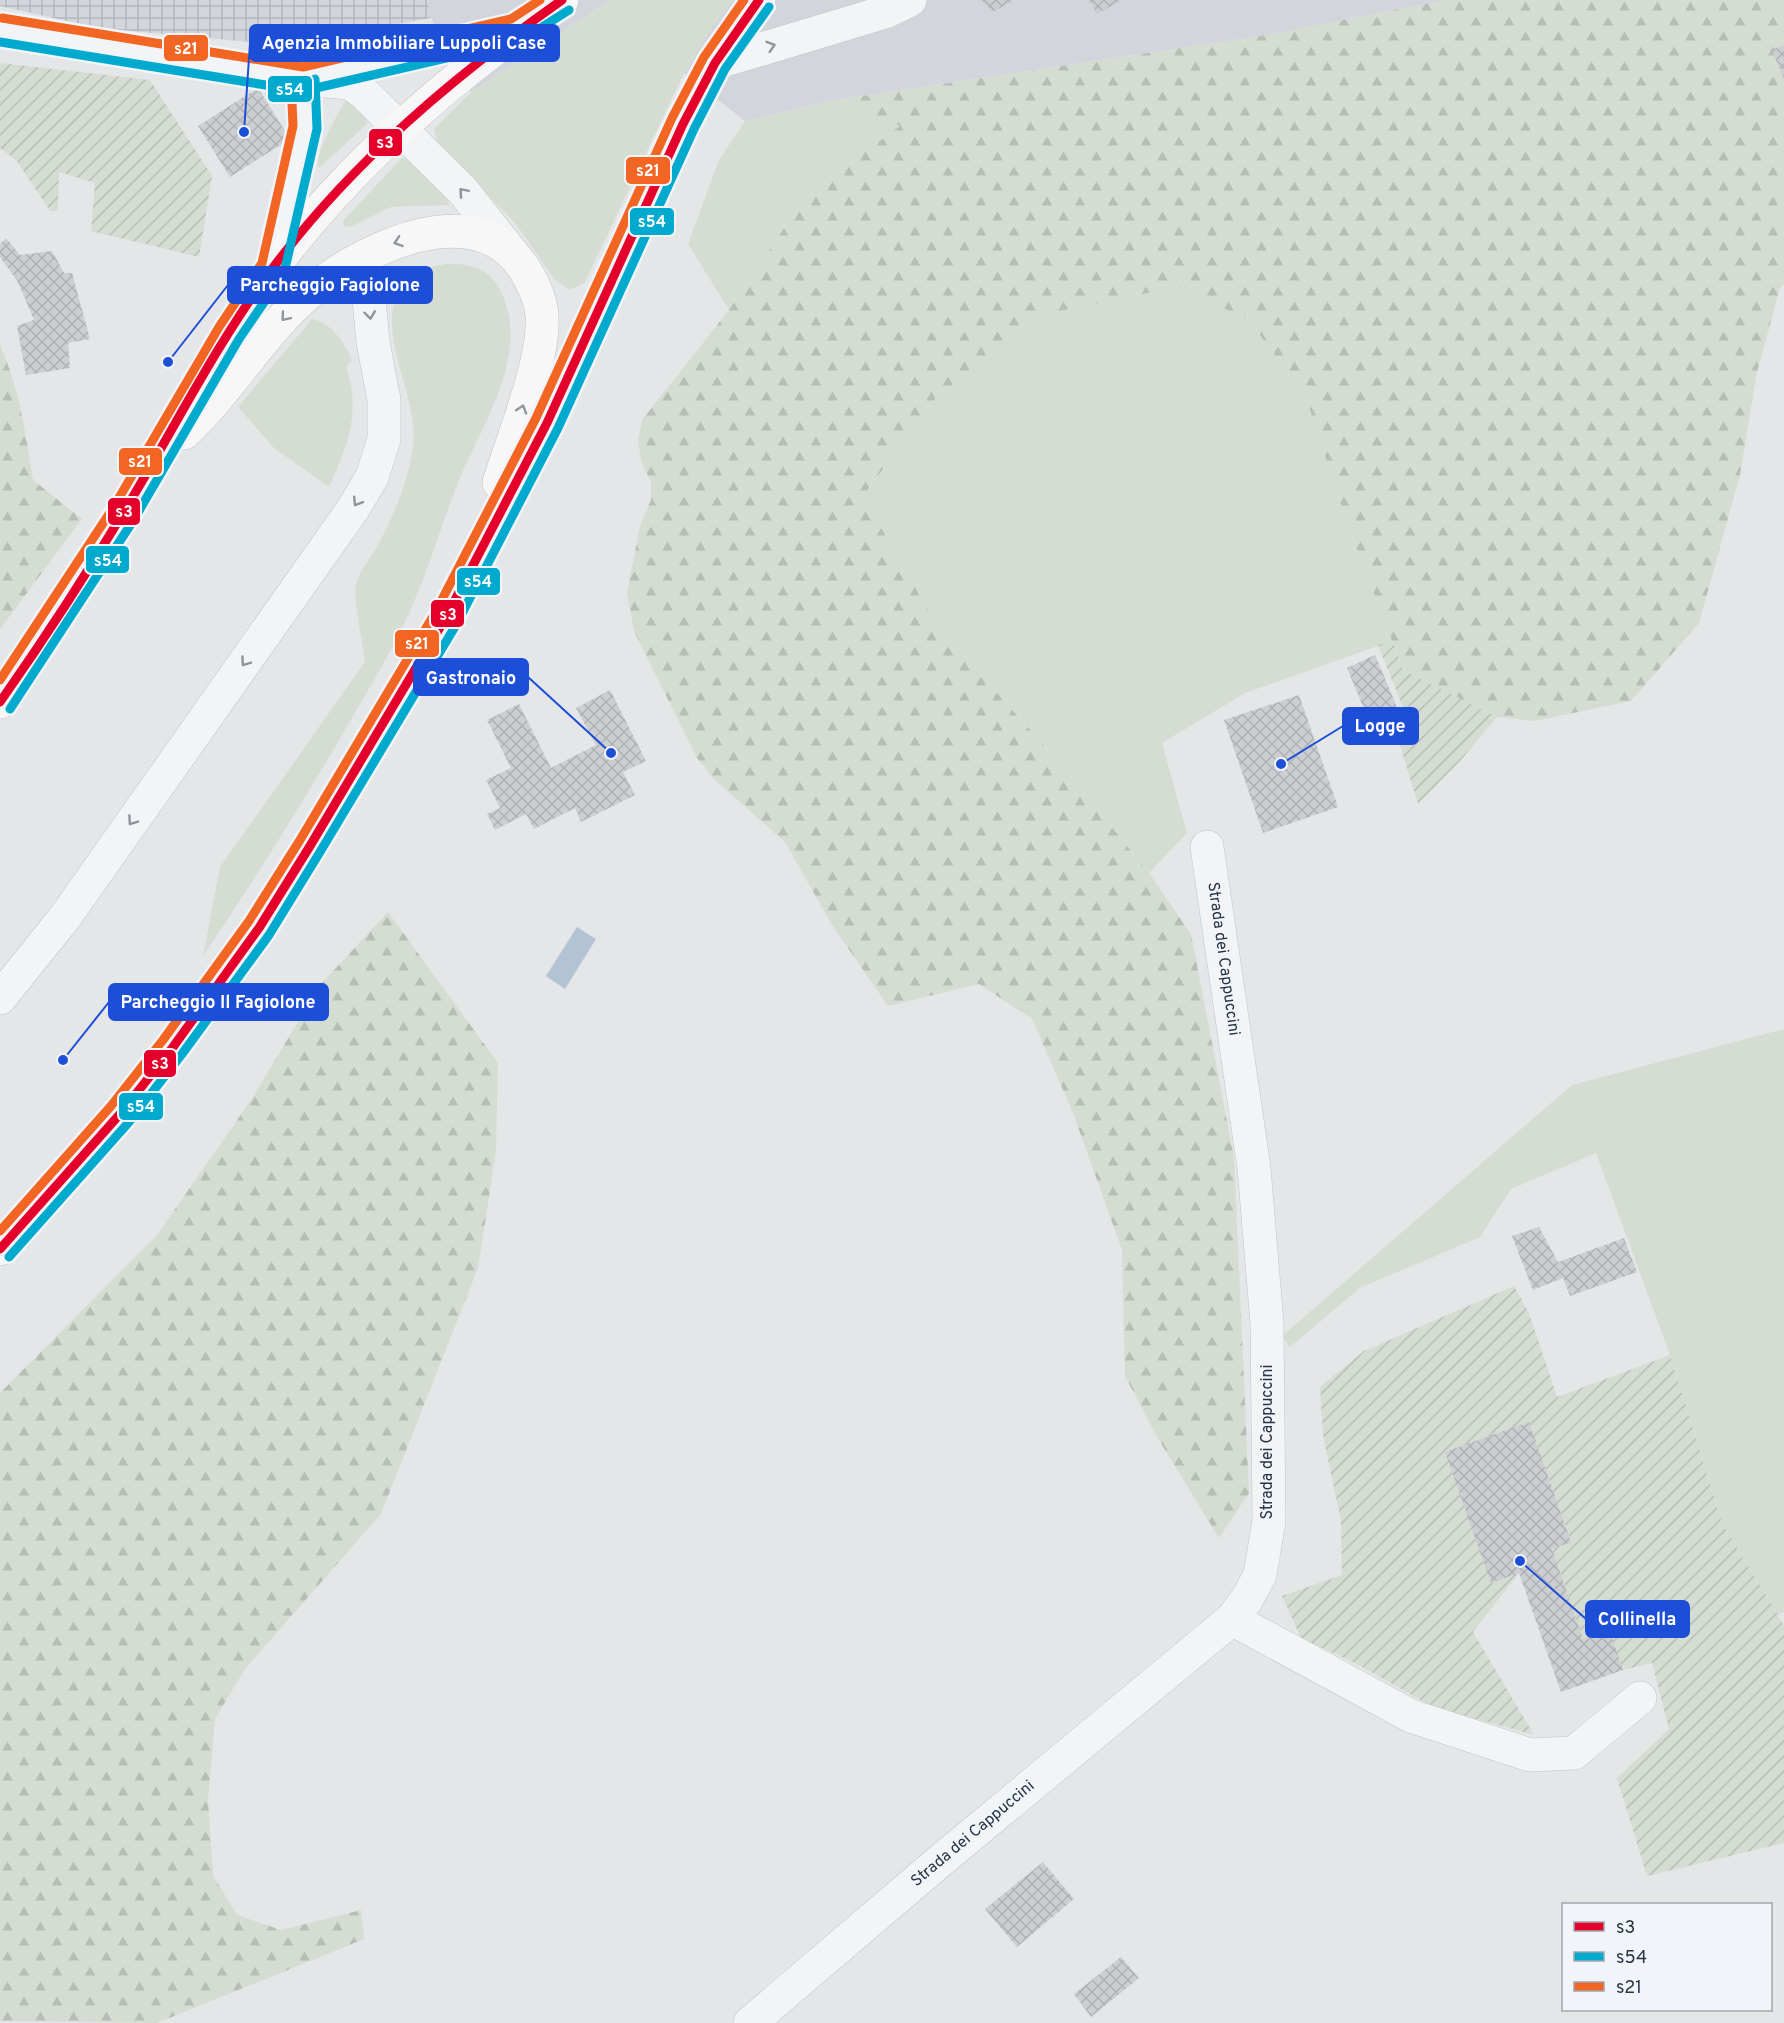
<svg xmlns="http://www.w3.org/2000/svg" width="1784" height="2023" font-family="Overpass,sans-serif">
<style>
.built{fill:#d2d6dc}
.industrial{fill:url(#industrial-grid)}
.grass{fill:#d5ddd3}
.forest{fill:url(#forest-firs)}
.garden{fill:url(#garden-furrows)}
.water{fill:#b2c4d4}
.building{fill:url(#building-cross-hatch)}
.lines{fill:none;stroke-linecap:round;stroke-linejoin:round}
.minor-casing{stroke:#c2c4c6;stroke-width:34}
.major-casing{stroke:#bfc3c6;stroke-width:34}
.minor{stroke:#f3f4f6;stroke-width:33}
.major{stroke:#f7f7f7;stroke-width:33}
.bus-1-casing{stroke:#f1f4f8;stroke-width:14}
.bus-2-casing{stroke:#f1f4f8;stroke-width:14}
.bus-3-casing{stroke:#f1f4f8;stroke-width:14}
.bus-1{stroke:#e4002b;stroke-width:9}
.bus-2{stroke:#00a9ce;stroke-width:9}
.bus-3{stroke:#f26522;stroke-width:9}
.oneway{stroke:#8e949c}
.oneway2{stroke:#90969d}
.labels{text-anchor:middle;dominant-baseline:central;stroke-width:5;stroke-linejoin:round;paint-order:stroke}
.street-label{font-size:16px;fill:#293443;stroke:#f1f4f8}
.leader{fill:none;stroke:#1d4ed8;stroke-width:2}
.callout-dot{fill:#1d4ed8;stroke:#f1f4f8;stroke-width:2}
.callout{fill:#1d4ed8;stroke:#1d4ed8;stroke-width:2}
.callout-label{font-size:18px;text-anchor:middle;font-weight:bold;fill:#fff}
.line-badge{stroke:#f1f4f8;stroke-width:2}
.badge-label{font-size:16px;text-anchor:middle;font-weight:bold;fill:#fff}
</style>
<defs>
<pattern id="industrial-grid" width="8" height="8" patternUnits="userSpaceOnUse" patternTransform="scale(1.5)"><rect width="8" height="8" fill="#d2d6dc"/><path d="M0 4h8M4 0v8" fill="none" stroke="#b4b8be"/></pattern>
<pattern id="forest-firs" width="22" height="20" patternUnits="userSpaceOnUse" patternTransform="scale(1.5)"><rect width="22" height="20" fill="#d5ddd3"/><path d="M5 1l3.5 6h-7zM16 11l3.5 6h-7z" fill="#b7beb6"/></pattern>
<pattern id="garden-furrows" width="10" height="10" patternUnits="userSpaceOnUse" patternTransform="scale(1.5)"><rect width="10" height="10" fill="#d5ddd3"/><path d="M-1 1l2-2M0 10L10 0M9 11l2-2" fill="none" stroke="#b7beb6"/></pattern>
<pattern id="building-cross-hatch" width="8" height="8" patternUnits="userSpaceOnUse" patternTransform="scale(1.5)"><rect width="8" height="8" fill="#ccced1"/><path d="M0 0l8 8M0 8l8-8" fill="none" stroke="#afb2b5"/></pattern>
</defs>
<rect width="100%" height="100%" fill="#e4e6e8"/>
<g class="built">
<polygon points="428,0 610,0 471,92 431,18"/>
<polygon points="733,0 1445,0 1267,35 835,100 745,121 684,73 713,25"/>
</g>
<polygon class="industrial" points="0,0 428,0 431,18 282,45 98,28 0,6"/>
<g class="grass">
<polygon points="610,0 733,0 713,25 684,73 585,282 570,290 555,280 516,224 437,142 434,129 471,92"/>
<path d="M350 98 366 115 367 124 319 168C313 155 338 115 345 101L348 102Z"/>
<polygon points="835,100 901,126 805,197 729,310 688,244 719,160 745,121"/>
<path d="M402 158C414 159 450 194 449 205L391 207 350 227 344 226 343 221Z"/>
<path d="M446 264C473 263 492 269 503 296 530 360 478 430 456 488 440 529 428 571 410 611 392 652 367 691 345 730 300 807 253 882 203 956L220 867 365 662C363 646 353 598 356 585 359 572 371 557 378 545 394 515 409 480 413 446 419 395 378 343 397 293 405 272 426 268 446 264Z"/>
<polygon points="1177,287 1249,320 1306,398 1347,523 1392,641 1245,693 1162,743 1187,833 1149,873 1064,768 936,624 863,496 935,399 1040,315"/>
<path d="M312 319C332 323 344 342 352 360L346 367C362 412 347 447 329 487L274 448 238 407Z"/>
<polygon points="1784,1029 1784,1612 1778,1615 1722,1523 1670,1355 1596,1153 1511,1189 1480,1237 1360,1288 1290,1347 1282,1336 1572,1085"/>
</g>
<g class="forest">
<polygon points="1445,0 1784,0 1784,284 1780,288 1756,376 1740,475 1699,623 1631,701 1535,721 1497,717 1403,670 1347,523 1306,398 1249,320 1177,287 1040,315 935,399 863,496 936,624 1064,768 1149,873 1191,934 1234,1157 1249,1493 1219,1538 1157,1437 1125,1376 1122,1250 1073,1113 1032,1019 979,984 888,1006 832,925 785,842 715,780 697,758 634,631 627,593 640,526 651,500 651,482 642,464 638,442 642,420 729,310 805,197 900,126 835,100 1267,35"/>
<path d="M0 345C19 387 26 435 33 480L82 519 0 629Z"/>
<polygon points="388,912 498,1063 496,1151 478,1268 381,1514 245,1669 215,1719 208,1800 213,1875 237,1915 281,1930 361,1910 364,1939 157,2023 0,2021 0,1393 157,1235 251,1100 321,984"/>
</g>
<g class="garden">
<polygon points="0,63 150,80 212,176 199,257 91,231 95,183 59,172 58,211 50,211 16,160 0,148"/>
<polygon points="1392,641 1403,670 1497,717 1460,761 1418,804 1398,739 1413,733 1378,645"/>
<polygon points="1514,1286 1529,1313 1557,1397 1670,1355 1722,1523 1784,1625 1784,1843 1647,1876 1617,1778 1669,1729 1652,1663 1623,1670 1608,1630 1583,1639 1552,1549 1571,1541 1529,1423 1445,1452 1491,1582 1519,1573 1473,1632 1534,1735 1433,1707 1357,1664 1301,1638 1282,1596 1342,1575 1341,1521 1323,1435 1320,1387 1364,1351"/>
</g>
<polygon class="water" points="577,927 596,939 565,989 546,976"/>
<g class="building">
<polygon points="981,0 1014,0 993,12"/>
<polygon points="1089,0 1122,0 1097,14"/>
<polygon points="1784,45 1784,79 1772,50"/>
<polygon points="258,88 290,139 230,177 198,126"/>
<polygon points="6,238 20,255 52,251 64,273 72,273 90,339 68,343 70,368 26,375 17,326 34,320 18,282 0,257 0,244"/>
<polygon points="1375,655 1405,726 1376,738 1347,668"/>
<polygon points="610,690 646,761 623,772 635,795 581,822 575,808 534,829 526,814 495,830 487,814 500,808 486,780 511,768 487,720 519,704 551,768 596,745 576,708"/>
<polygon points="1299,695 1338,807 1263,833 1224,720"/>
<polygon points="1539,1227 1558,1262 1624,1238 1637,1272 1570,1296 1563,1278 1533,1290 1512,1236"/>
<polygon points="1529,1422 1571,1542 1552,1549 1583,1639 1609,1629 1623,1670 1561,1692 1519,1573 1491,1583 1445,1452"/>
<polygon points="1043,1862 1074,1899 1017,1947 985,1909"/>
<polygon points="1121,1957 1139,1978 1091,2017 1074,1994"/>
</g>
<g class="lines">
<g class="minor-casing">
<g id="minor">
<polyline points="0,30 303,79 350,83 365,94 463,191 513,254"/>
<polyline points="715,63 885,12 910,0"/>
<polyline points="319,75 516,30"/>
<polyline points="273,268 305,127 303,79"/>
<polyline points="0,998 65,917 353,509 372,477 384,439 384,400 373,342 365,256"/>
<polyline points="1232,1619 1411,1716 1530,1755 1574,1753 1640,1698"/>
<polyline points="750,2023 940,1861 1232,1619 1247,1599 1260,1575 1269,1521 1267,1323 1254,1168 1207,847"/>
</g>
</g>
<g class="major-casing">
<g id="major">
<path d="M184 433C232 389 264 328 315 288 368 246 478 194 525 270 533 283 541 300 542 316 545 360 512 440 499 483"/>
<path d="M0 702C50 631 97 558 141 483 183 411 222 336 272 269 351 162 453 75 562 0"/>
<polyline points="0,1249 120,1114 173,1047 259,928 310,846 445,619 547,423 683,124 715,63 759,0"/>
</g>
</g>
<use href="#minor" class="minor"/>
<use href="#major" class="major"/>
<g class="bus-1-casing">
<g id="bus-1">
<path d="M0 702C50 631 97 558 141 483 183 411 222 336 272 269 352 162 453 77 562 0"/>
<polyline points="0,1249 120,1114 173,1047 259,928 310,846 445,619 547,423 683,124 715,63 759,0"/>
</g>
</g>
<g class="bus-2-casing">
<g id="bus-2">
<polyline points="0,42 303,91 520,41 569,10"/>
<polyline points="10,709 133,521 239,339 284,273 317,129 315,79"/>
<polyline points="9,1257 129,1122 182,1054 269,935 320,852 456,625 558,428 694,129 725,69 769,7"/>
</g>
</g>
<g class="bus-3-casing">
<g id="bus-3">
<polyline points="2,18 303,67 511,19 540,0"/>
<polyline points="0,680 113,508 219,327 262,263 293,126 291,79"/>
<polyline points="0,1231 111,1106 163,1040 249,921 300,840 435,613 536,418 672,118 704,57 744,0"/>
</g>
</g>
<use href="#bus-1" class="bus-1"/>
<use href="#bus-2" class="bus-2"/>
<use href="#bus-3" class="bus-3"/>
</g>
<defs><path id="oneway-chevron" d="M-2-3.5L2.5 0L-2 3.5" fill="none" stroke-width="1.6" stroke-linecap="round" stroke-linejoin="round" transform="scale(1.5)"/></defs>
<g class="oneway">
<use href="#oneway-chevron" transform="translate(771 46) rotate(-17)"/>
<use href="#oneway-chevron" transform="translate(463 192) rotate(-131)"/>
<use href="#oneway-chevron" transform="translate(370 315) rotate(83)"/>
<use href="#oneway-chevron" transform="translate(357 502) rotate(122)"/>
<use href="#oneway-chevron" transform="translate(245 662) rotate(125)"/>
<use href="#oneway-chevron" transform="translate(132 821) rotate(125)"/>
</g>
<g class="oneway2">
<use href="#oneway-chevron" transform="translate(398 242) rotate(161)"/>
<use href="#oneway-chevron" transform="translate(285 317) rotate(130)"/>
<use href="#oneway-chevron" transform="translate(522 409) rotate(-72)"/>
</g>
<g class="labels">
<g class="street-label">
<text transform="translate(1223 959) rotate(82)">Strada dei Cappuccini</text>
<text transform="translate(1268 1442) rotate(-90)">Strada dei Cappuccini</text>
<text transform="translate(973 1834) rotate(-40)">Strada dei Cappuccini</text>
</g>
</g>
<path class="leader" d="M244 132L250 43M168 362L228 285M611 753L528 677M1281 764L1343 726M63 1060L109 1002M1520 1561L1586 1619"/>
<g class="callout-dot">
<circle cx="244" cy="132" r="6"/>
<circle cx="168" cy="362" r="6"/>
<circle cx="611" cy="753" r="6"/>
<circle cx="1281" cy="764" r="6"/>
<circle cx="63" cy="1060" r="6"/>
<circle cx="1520" cy="1561" r="6"/>
</g>
<g class="callout">
<rect x="250" y="25" width="309" height="36" rx="6"/>
<rect x="228" y="267" width="204" height="36" rx="6"/>
<rect x="414" y="659" width="114" height="36" rx="6"/>
<rect x="1343" y="708" width="75" height="36" rx="6"/>
<rect x="109" y="984" width="219" height="36" rx="6"/>
<rect x="1586" y="1601" width="103" height="36" rx="6"/>
</g>
<g class="callout-label">
<text x="404" y="49">Agenzia Immobiliare Luppoli Case</text>
<text x="330" y="291">Parcheggio Fagiolone</text>
<text x="471" y="684">Gastronaio</text>
<text x="1380" y="732">Logge</text>
<text x="218" y="1008">Parcheggio Il Fagiolone</text>
<text x="1637" y="1625">Collinella</text>
</g>
<g class="line-badge">
<rect x="163" y="34" width="46" height="28" rx="6" fill="#f26522"/>
<rect x="267" y="75" width="46" height="28" rx="6" fill="#00a9ce"/>
<rect x="368" y="128" width="35" height="29" rx="6" fill="#e4002b"/>
<rect x="625" y="156" width="46" height="29" rx="6" fill="#f26522"/>
<rect x="629" y="207" width="46" height="29" rx="6" fill="#00a9ce"/>
<rect x="118" y="447" width="45" height="29" rx="6" fill="#f26522"/>
<rect x="107" y="497" width="34" height="29" rx="6" fill="#e4002b"/>
<rect x="85" y="545" width="45" height="29" rx="6" fill="#00a9ce"/>
<rect x="456" y="567" width="45" height="29" rx="6" fill="#00a9ce"/>
<rect x="430" y="599" width="35" height="29" rx="6" fill="#e4002b"/>
<rect x="394" y="629" width="46" height="29" rx="6" fill="#f26522"/>
<rect x="143" y="1049" width="34" height="29" rx="6" fill="#e4002b"/>
<rect x="118" y="1092" width="46" height="29" rx="6" fill="#00a9ce"/>
</g>
<g class="badge-label">
<text x="186" y="54">s21</text>
<text x="290" y="95">s54</text>
<text x="385" y="148">s3</text>
<text x="648" y="176">s21</text>
<text x="652" y="227">s54</text>
<text x="140" y="467">s21</text>
<text x="124" y="517">s3</text>
<text x="108" y="566">s54</text>
<text x="478" y="587">s54</text>
<text x="448" y="620">s3</text>
<text x="417" y="649">s21</text>
<text x="160" y="1069">s3</text>
<text x="141" y="1112">s54</text>
</g>
<rect x="1562" y="1903" width="210" height="108" fill="#f1f4f8" stroke="#a1a7b0" stroke-width="1.5"/>
<rect x="1574" y="1922" width="30" height="9" fill="#e4002b" stroke="#a1a7b0" stroke-width="1.5"/>
<text x="1616" y="1933" font-size="18" fill="#293443">s3</text>
<rect x="1574" y="1952" width="30" height="9" fill="#00a9ce" stroke="#a1a7b0" stroke-width="1.5"/>
<text x="1616" y="1963" font-size="18" fill="#293443">s54</text>
<rect x="1574" y="1982" width="30" height="9" fill="#f26522" stroke="#a1a7b0" stroke-width="1.5"/>
<text x="1616" y="1993" font-size="18" fill="#293443">s21</text>
</svg>
